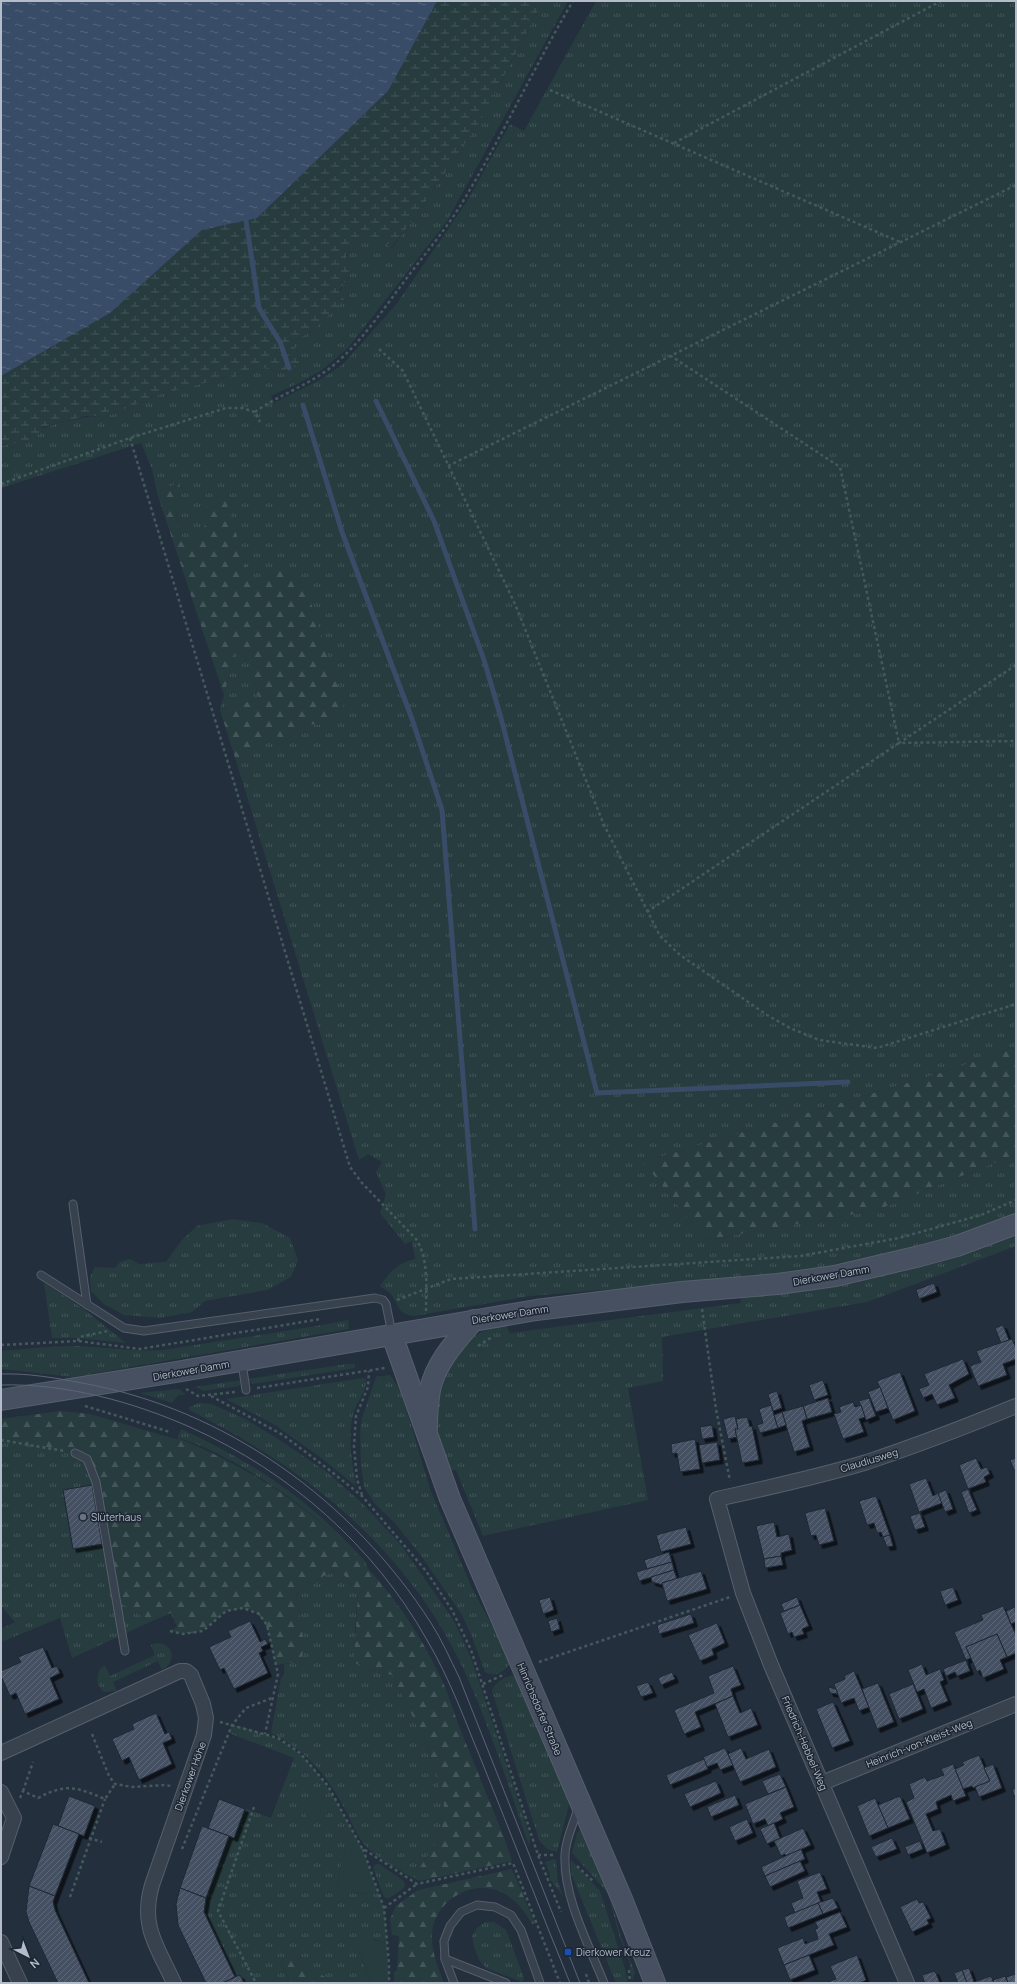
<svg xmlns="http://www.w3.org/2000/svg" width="1017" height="1984" font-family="Manrope,sans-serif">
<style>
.grass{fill:url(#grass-tufts)}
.forest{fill:url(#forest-firs)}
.wetland{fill:url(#wetland-marsh)}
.green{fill:#263c3f}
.water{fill:url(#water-ripples)}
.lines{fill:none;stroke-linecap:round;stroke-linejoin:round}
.stream{stroke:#394c67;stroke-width:5}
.building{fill:url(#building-hatch);stroke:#1f2835;filter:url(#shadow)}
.lane-casing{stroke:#565f6c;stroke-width:9}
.street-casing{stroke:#565f6c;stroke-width:16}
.secondary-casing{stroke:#565f6c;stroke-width:22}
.path{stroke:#44595c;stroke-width:2.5;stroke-dasharray:3 3;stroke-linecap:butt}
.lane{stroke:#38414e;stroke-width:7}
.street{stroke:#38414e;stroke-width:14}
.secondary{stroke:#465061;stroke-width:20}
.tram{stroke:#5a6575;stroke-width:1}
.worship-dot{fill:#6b7280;stroke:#1d2633;stroke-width:1.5}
.transit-dot{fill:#1a4fb4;stroke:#1d2633;stroke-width:1.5}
.labels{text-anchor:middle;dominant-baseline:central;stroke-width:3;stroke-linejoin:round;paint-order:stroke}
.street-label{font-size:10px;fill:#b4bcc9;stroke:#1d2633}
.poi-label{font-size:10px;fill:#b4bcc9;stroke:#1d2633;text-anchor:start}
</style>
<defs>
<pattern id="grass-tufts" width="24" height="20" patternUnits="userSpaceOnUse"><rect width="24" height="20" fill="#263c3f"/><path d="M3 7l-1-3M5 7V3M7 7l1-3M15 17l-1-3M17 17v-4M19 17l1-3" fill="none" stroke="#435659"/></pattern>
<pattern id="forest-firs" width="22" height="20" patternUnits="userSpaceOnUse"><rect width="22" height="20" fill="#263c3f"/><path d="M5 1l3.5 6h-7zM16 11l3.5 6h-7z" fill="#435659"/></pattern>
<pattern id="wetland-marsh" width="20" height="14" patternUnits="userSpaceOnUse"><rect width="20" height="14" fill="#263c3f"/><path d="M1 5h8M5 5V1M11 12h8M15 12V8" fill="none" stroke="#435659"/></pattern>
<pattern id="water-ripples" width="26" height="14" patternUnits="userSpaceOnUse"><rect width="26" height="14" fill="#394c67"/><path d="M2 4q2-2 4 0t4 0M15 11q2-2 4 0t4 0" fill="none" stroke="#53647b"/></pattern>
<pattern id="building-hatch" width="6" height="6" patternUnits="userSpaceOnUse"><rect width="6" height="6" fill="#455162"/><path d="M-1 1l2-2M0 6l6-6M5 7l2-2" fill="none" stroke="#5d6877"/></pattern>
<filter id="shadow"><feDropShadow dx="3.5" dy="3.5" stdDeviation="0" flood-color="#0009"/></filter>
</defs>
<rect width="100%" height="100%" fill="#242f3e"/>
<g class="grass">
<path d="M543 1H568L447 221 348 348 322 370 303 381 271 396 274 403 321 379 342 365 395 306 466 203 510 124 524 131 596 1H1016V1046L954 1069 643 1162 706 1240 877 1210 1016 1154V1246L867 1302 662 1337 663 1381 628 1388 648 1500 483 1536 456 1470 448 1471 432 1418V1397L464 1343 481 1332 505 1325 510 1333 741 1303 737 1279 530 1296 414 1316C396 1313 400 1306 391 1294 389 1291 384 1289 380 1286 389 1272 398 1263 415 1259L412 1241 405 1244 380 1213 386 1194 376 1172 382 1162 368 1154 359 1160 237 764 273 728 282 744 303 724 331 725 252 584 204 537 185 544 176 520 180 482 157 493 152 469 141 443 1 488V442L2 446C34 431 66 417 101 416L103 418 161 394 264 368 277 372 301 364 293 342 316 328 350 276 346 257 362 238 384 237 391 249 411 223 481 120Z"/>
<polygon points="238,641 254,676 259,699 220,710"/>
<polygon points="232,1219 262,1223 290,1238 298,1260 291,1277 267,1290 205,1301 192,1312 160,1318 124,1315 104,1304 91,1291 90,1278 95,1267 115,1268 120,1262 130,1259 139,1264 166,1262 181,1241 197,1226"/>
<polygon points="44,1283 81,1307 126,1343 78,1338 52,1338"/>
<path d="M348 1320 349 1329 73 1377 1 1369V1351C26 1349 52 1346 77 1346 106 1347 134 1352 163 1350L317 1326Z"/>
<polygon points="347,1364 355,1364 355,1368 252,1384 248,1379"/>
<path d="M390 1375 399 1388 404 1401 430 1489 472 1588 511 1662C505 1671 496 1678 485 1672L472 1637 462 1615 422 1557 394 1522 375 1504 364 1487 361 1465 360 1430 362 1418 376 1377Z"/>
<path d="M363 1378 366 1379C367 1391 358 1400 354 1411 347 1435 352 1462 356 1486L320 1457 275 1425 226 1399Z"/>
<polygon points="242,1380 239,1386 203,1391 195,1387"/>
<polygon points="179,1389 185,1394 178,1395 172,1403 140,1393"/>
<path d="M199 1403 212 1404 245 1419 275 1437 327 1472 363 1504 401 1545 454 1621 471 1658 530 1836 529 1846C510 1790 492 1733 468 1679 413 1554 309 1469 189 1410V1407Z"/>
<path d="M181 1429C255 1463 310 1500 365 1561L368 1569C350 1554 335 1535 317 1519 286 1492 217 1447 177 1438Z"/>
<polygon points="1,1440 75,1453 90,1464 116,1599 150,1622 72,1658 60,1618 1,1642 1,1629 15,1622 1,1606"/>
<path d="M339 1568 358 1594 355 1631 366 1670 392 1675 426 1743 444 1803 440 1837 413 1878C396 1868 376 1858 363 1843 354 1831 349 1815 341 1802 323 1770 304 1750 271 1733L281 1678 284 1676V1664L300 1661 305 1647 296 1597 301 1588Z"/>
<path d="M156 1643C173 1643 178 1661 162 1670L158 1661 113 1682 117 1691 104 1692C96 1685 96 1678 100 1669L105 1666 110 1676 155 1655 151 1645Z"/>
<path d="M514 1675 517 1677 570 1800 557 1852 547 1849 539 1840 492 1691C495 1682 505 1677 514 1675Z"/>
<path d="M232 1725C305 1739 318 1770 352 1830L345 1838V1848L337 1884 339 1890 345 1893 379 1894 384 1908 387 1944 374 1939 358 1950 371 1983H334L295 1957 281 1963 290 1983H244L240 1975 235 1977 204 1912V1904L229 1836 233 1838 244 1810 247 1809 271 1818 294 1758 229 1733Z"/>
<polygon points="581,1829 609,1892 621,1937 635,1972 632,1982 630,1964 620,1938 608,1893 572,1853 577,1833"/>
<polygon points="554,1859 556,1860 558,1882 563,1896 550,1879 550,1874 545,1862"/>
<polygon points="571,1860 600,1891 625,1969 628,1983 616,1983 577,1888 571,1873"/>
<polygon points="376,1864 379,1864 404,1881 405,1887 388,1899 384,1897 373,1868"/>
<polygon points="485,1922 494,1922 506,1930 523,1975 524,1980 522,1982 486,1968 479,1960 474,1947 472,1936 477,1928"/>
</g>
<g class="forest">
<polygon points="180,482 176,520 185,544 204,537 206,506 226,501 252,584 274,568 303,578 344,705 331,725 303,724 282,744 273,729 237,764 220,710 259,699 254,676 238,641 224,695 157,493"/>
<polygon points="1016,1046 1016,1154 877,1210 706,1240 643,1162 954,1069"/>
<path d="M61 1411 90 1414 175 1439H180C292 1484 388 1566 440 1676 450 1697 456 1720 465 1741 478 1773 491 1805 504 1837L512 1861 420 1881 413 1878 440 1837 444 1803 426 1743 392 1675 366 1670 354 1662 358 1594 339 1568 301 1588 296 1596 305 1647 300 1661 276 1665C271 1645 269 1604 238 1609 235 1610 230 1610 226 1611 222 1613 218 1618 214 1621 198 1634 190 1636 170 1631L177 1627 171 1613 150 1622 116 1599 90 1464 75 1453 1 1440V1419Z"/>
<path d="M512 1869 535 1923 532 1924C515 1893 487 1876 454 1897 444 1904 436 1914 433 1926 429 1946 437 1965 444 1983H394V1972L397 1971 399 1936 392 1935 390 1919 396 1906 418 1890Z"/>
<polygon points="295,1957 334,1983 290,1983 281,1962"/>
</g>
<polygon class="wetland" points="437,1 543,1 481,120 411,223 390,249 384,237 362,238 346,256 350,276 340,289 344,300 316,328 293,342 301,364 277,372 264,368 161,394 103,418 101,416 85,416 43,427 36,438 3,446 1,442 1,376 110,313 202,230 257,218 388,91"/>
<g class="green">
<circle cx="316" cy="1809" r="12"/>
<polygon points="352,1830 362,1848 379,1894 345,1893 339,1890 337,1884 345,1848 345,1838"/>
<polygon points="368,1938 387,1944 389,1983 371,1983 358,1950 361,1942"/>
</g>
<polygon class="water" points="1,1 437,1 388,91 257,218 202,230 110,313 1,376"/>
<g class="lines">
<g class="stream">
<polyline points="246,220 259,308 280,342 289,368"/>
<polyline points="376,401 434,521 484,660 501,718 597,1093 848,1082"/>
<polyline points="303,405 342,532 412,719 442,810 475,1229"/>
</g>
</g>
<g class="building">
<polygon points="934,1283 937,1292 919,1299 916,1290"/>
<polygon points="1003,1325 1009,1340 1001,1343 995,1328"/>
<polygon points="1012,1339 1016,1348 1016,1359 1003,1364 1007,1375 978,1386 970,1366 981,1362 976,1351"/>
<polygon points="963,1359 969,1374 949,1385 955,1398 937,1405 932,1394 923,1398 919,1389 929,1385 924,1374"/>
<polygon points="900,1372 915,1411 893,1420 877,1381"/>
<polygon points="823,1380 828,1395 814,1400 809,1385"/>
<polygon points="880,1387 888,1408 876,1412 868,1392"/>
<polygon points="777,1391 782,1408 773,1411 768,1394"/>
<polygon points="828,1398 832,1412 807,1419 803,1406"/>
<polygon points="869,1398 876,1416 866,1420 859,1401"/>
<polygon points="853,1402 855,1407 861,1405 865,1417 859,1419 864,1432 843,1439 834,1414 841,1412 839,1407"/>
<polygon points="771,1405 778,1428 760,1433 757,1425 763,1423 759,1409"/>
<polygon points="803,1406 807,1419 802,1421 810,1447 794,1452 782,1412"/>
<polygon points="782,1412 786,1425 778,1428 774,1415"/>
<polygon points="735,1416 738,1429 735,1429 737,1437 728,1439 723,1419"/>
<polygon points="747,1417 750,1427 752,1426 759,1460 742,1463 735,1429 738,1429 736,1419"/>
<polygon points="712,1425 714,1437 702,1439 700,1427"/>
<polygon points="695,1439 700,1469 680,1472 677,1453 672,1454 671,1444"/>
<polygon points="717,1442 720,1460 702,1463 699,1445"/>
<polygon points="976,1458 981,1469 987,1467 990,1474 984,1477 986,1482 968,1489 959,1465"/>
<polygon points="1016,1458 1016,1469 1014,1470 1010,1460"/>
<polygon points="926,1478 933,1496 938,1493 942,1503 919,1512 909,1484"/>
<polygon points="92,1485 102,1544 73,1549 63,1490"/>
<polygon points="968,1489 977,1510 969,1513 961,1492"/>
<polygon points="946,1490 953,1509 945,1512 938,1493"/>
<polygon points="876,1496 890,1535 883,1537 881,1532 877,1533 874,1523 867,1525 859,1501"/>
<polygon points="825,1508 834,1541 819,1545 816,1535 811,1536 805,1513"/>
<polygon points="920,1513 925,1527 915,1530 910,1516"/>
<polygon points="774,1522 777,1537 789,1534 792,1550 781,1553 781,1556 764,1559 756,1526"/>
<polygon points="686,1527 691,1544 661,1552 656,1535"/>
<polygon points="890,1535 893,1546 887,1547 883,1537"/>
<polygon points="669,1552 672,1562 647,1569 644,1560"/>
<polygon points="781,1556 783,1565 765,1568 764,1559"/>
<polygon points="672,1562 674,1570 639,1581 636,1572"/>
<polygon points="674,1570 677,1579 662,1583 663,1585 652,1582 651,1577"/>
<polygon points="701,1571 707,1589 667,1601 662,1583"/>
<polygon points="953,1587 958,1600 945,1605 940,1591"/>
<polygon points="550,1597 554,1610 543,1614 539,1600"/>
<polygon points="797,1597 800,1605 784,1611 781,1604"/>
<polygon points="800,1605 809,1626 802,1629 804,1634 794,1637 792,1632 788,1634 780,1613"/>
<polygon points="1003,1606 1016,1635 1016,1653 1007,1657 997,1634 966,1647 971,1658 966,1660 954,1632 983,1620 981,1615"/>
<polygon points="1015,1607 1016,1622 1011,1624 1006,1611"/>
<polygon points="691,1614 694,1623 659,1634 657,1625"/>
<polygon points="557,1618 560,1629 551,1632 548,1621"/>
<polygon points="250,1621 260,1642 265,1639 268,1644 261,1647 263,1651 259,1653 268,1673 234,1689 224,1668 220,1670 209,1647 231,1637 228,1631"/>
<polygon points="717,1623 725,1643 712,1649 714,1655 700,1661 688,1635"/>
<polygon points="997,1634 1007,1657 1000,1660 1004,1669 983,1678 980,1670 977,1672 966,1647"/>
<polygon points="43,1647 52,1668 57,1666 60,1673 50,1678 59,1699 25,1714 16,1693 10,1696 1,1676 1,1671 21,1662 18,1657"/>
<polygon points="966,1660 970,1671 957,1676 955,1672 946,1676 943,1669"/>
<polygon points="922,1664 926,1675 940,1669 944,1680 940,1682 948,1701 931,1708 924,1689 917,1692 908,1670"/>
<polygon points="733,1666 741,1685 731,1689 733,1696 695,1712 701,1727 684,1734 674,1710 714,1693 708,1676"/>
<polygon points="854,1671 869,1707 859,1711 854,1698 841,1703 834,1684 845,1679 844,1676"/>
<polygon points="672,1672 675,1679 661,1685 658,1678"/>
<polygon points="648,1682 653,1693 641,1697 636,1686"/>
<polygon points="878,1683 894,1722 877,1729 862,1689"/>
<polygon points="913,1684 923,1709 899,1719 889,1694"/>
<polygon points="828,1687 836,1689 838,1694 830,1693"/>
<polygon points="733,1696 740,1713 751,1708 758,1725 728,1737 715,1704"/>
<polygon points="833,1702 850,1741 832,1748 816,1709"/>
<polygon points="156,1713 165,1734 169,1732 172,1739 163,1743 172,1764 139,1780 129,1757 122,1761 112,1739 134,1729 132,1724"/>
<polygon points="725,1748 733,1765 720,1770 717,1763 707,1767 703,1757"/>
<polygon points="741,1748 746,1759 769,1749 776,1767 740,1782 728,1754"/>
<polygon points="979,1755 990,1781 973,1788 972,1786 963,1789 955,1769 964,1765 962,1762"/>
<polygon points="704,1759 708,1769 670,1785 666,1775"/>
<polygon points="953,1764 966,1796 953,1801 951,1795 936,1802 938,1809 926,1814 933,1831 940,1829 946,1845 927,1853 906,1802 914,1798 909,1784 925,1777 927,1781 944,1775 941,1769"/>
<polygon points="993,1764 1002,1788 979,1797 975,1787 990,1781 984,1768"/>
<polygon points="780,1774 786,1787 768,1794 762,1781"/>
<polygon points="716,1781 721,1793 690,1807 684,1794"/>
<polygon points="786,1787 794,1807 780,1813 783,1819 768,1826 765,1819 753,1824 745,1804"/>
<polygon points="1016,1788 1016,1800 1012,1790"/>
<polygon points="735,1795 739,1805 711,1817 707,1807"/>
<polygon points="69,1796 95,1806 84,1836 58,1826"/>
<polygon points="900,1796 910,1819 888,1828 878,1805"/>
<polygon points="875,1798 888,1828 869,1836 857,1806"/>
<polygon points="219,1799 245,1809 234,1838 208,1828"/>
<polygon points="747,1819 753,1833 735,1841 729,1827"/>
<polygon points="774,1823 780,1838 767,1844 760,1829"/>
<polygon points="53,1824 79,1834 55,1896 29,1886"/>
<polygon points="202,1826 229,1836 206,1898 180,1888"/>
<polygon points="803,1828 811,1845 786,1856 785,1854 781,1856 774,1841"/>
<polygon points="892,1838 897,1849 876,1857 871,1847"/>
<polygon points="920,1841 923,1849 908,1855 905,1847"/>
<polygon points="801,1849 805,1859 765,1876 761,1867"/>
<polygon points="800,1861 805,1871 770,1887 765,1876"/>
<polygon points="820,1872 827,1889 817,1892 821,1902 795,1913 791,1903 803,1898 797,1881"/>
<polygon points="29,1886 55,1896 53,1902 55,1910 89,1983 58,1983 29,1922 26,1912"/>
<polygon points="180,1888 206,1898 204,1912 235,1977 223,1983 206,1983 178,1925 176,1904"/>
<polygon points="833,1898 838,1908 823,1914 818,1903"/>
<polygon points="917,1899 919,1903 923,1902 931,1918 927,1920 929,1924 912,1932 900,1907"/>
<polygon points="818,1903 823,1914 788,1928 784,1917"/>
<polygon points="840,1912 847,1927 829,1934 834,1945 784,1965 777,1948 803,1938 805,1944 818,1939 815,1929 818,1928 815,1922"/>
<polygon points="809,1955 815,1970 790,1980 784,1965"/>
<polygon points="857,1955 866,1980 860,1983 825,1983 836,1979 830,1966"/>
<polygon points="969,1968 974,1982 991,1976 994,1983 967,1983 962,1970"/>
<polygon points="962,1970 967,1983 958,1983 954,1973"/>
<polygon points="935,1971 940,1983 925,1983 922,1975"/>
<polygon points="1016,1974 1016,1983 1008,1983 1006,1977"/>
<polygon points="240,1975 244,1983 223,1983 235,1977"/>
<polygon points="1005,1976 1008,1983 994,1983 993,1980"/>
</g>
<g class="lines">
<g class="lane-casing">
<g id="lane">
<polyline points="73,1204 87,1305"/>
<polyline points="41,1275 124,1328 144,1331 375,1298 383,1300 386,1304 392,1334"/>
<polyline points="242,1363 246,1390"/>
<polyline points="75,1453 87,1459 96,1482 125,1651"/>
<path d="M578 1808C574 1823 565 1840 565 1855 563 1897 589 1945 604 1983"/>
<polyline points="445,1959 506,1983"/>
<polyline points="454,1983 445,1959 444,1941 450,1926 461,1912 477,1905 495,1907 511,1915 521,1930 540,1983"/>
</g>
</g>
<g class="street-casing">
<g id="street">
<path d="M1 1753 180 1671H186L191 1675 203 1704 206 1718 204 1735 152 1885C140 1926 157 1946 174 1983"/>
<polyline points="822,1783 1016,1704"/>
<polyline points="1,1792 14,1818 1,1857"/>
<polyline points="1,1942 20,1983"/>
<path d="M907 1983 771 1665 743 1593 717 1499C767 1488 818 1477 867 1462 918 1445 967 1426 1016 1406"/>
</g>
</g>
<g class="secondary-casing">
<g id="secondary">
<polyline points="392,1335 450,1499 622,1899 655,1983"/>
<polyline points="1,1400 176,1372 536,1310 682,1292 778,1284 835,1276 920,1256 957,1246 1016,1224"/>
<path d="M427 1428C427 1415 428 1402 430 1390 435 1363 457 1340 474 1320"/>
</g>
</g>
<g class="path">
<polyline points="550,90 900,242"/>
<polyline points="674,143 941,1"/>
<polyline points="379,349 403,371 515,604 604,825 660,936 680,955 767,1015 790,1028 819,1040 877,1048 1016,1004"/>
<path d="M255 412C280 394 312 384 335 364 362 341 382 311 403 283 423 256 445 231 462 203 502 137 534 67 573 1"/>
<path d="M130 438 350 1167 362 1183 416 1239C429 1259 426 1287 426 1311"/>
<polyline points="448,466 1016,185"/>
<polyline points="1,484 130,438 226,408 242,408 255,412 260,422"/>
<polyline points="1016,665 899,743 1016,741"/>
<polyline points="647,912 899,743 840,467 671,356"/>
<polyline points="397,1300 451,1279 800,1256 899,1238 981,1215 1016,1200"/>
<polyline points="702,1309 716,1409 730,1481"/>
<polyline points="78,1341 79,1337 108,1331"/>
<polyline points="1,1345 78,1341 140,1349 321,1319"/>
<polyline points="478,1346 492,1337"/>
<polyline points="257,1388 385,1368"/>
<polyline points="186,1389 198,1396 235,1392"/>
<polyline points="211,1396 283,1435 328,1469 362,1496 426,1571 452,1610 471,1650 538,1855 561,1912"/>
<polyline points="85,1406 170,1432"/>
<polyline points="1,1440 64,1451"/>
<polyline points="362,1495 357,1479 354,1446 356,1416 368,1387 369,1371"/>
<polyline points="170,1631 183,1634 203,1631 226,1611 243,1608 259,1614 267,1625 278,1674 265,1734"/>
<polyline points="539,1662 730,1597"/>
<polyline points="483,1684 505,1674"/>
<polyline points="220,1722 278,1738 300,1753 328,1786 362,1848 417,1884 513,1863 560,1983"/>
<polyline points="92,1734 109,1776 115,1784 132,1787 165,1785 171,1786"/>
<polyline points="23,1791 33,1762"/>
<path d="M20 1798 23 1791 38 1798C66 1783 76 1787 105 1799L115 1784"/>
<polyline points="254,1807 218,1911 256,1983"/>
<polyline points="89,1838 102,1842"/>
<polyline points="182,1849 232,1725 246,1708 272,1698"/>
<polyline points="363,1849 384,1908 389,1964 389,1983"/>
<polyline points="538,1855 553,1855"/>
<polyline points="577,1866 594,1882"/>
<polyline points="70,1897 105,1799"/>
<polyline points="384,1908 417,1884"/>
<polyline points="629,1970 630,1983"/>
<polyline points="586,1974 589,1983"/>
</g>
<use href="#lane" class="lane"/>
<use href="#street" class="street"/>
<use href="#secondary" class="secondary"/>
<g class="tram">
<path d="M1 1374C28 1373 56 1378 82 1383 226 1409 352 1500 431 1623 442 1640 450 1659 459 1677L580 1983"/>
<path d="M1 1385C65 1383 134 1402 192 1428 290 1472 374 1546 427 1640 450 1679 465 1721 482 1762 512 1836 540 1910 570 1983"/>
</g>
</g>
<circle class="worship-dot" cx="83" cy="1517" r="4"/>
<rect class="transit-dot" x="564" y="1948" width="8" height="8" rx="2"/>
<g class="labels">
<g class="street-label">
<text transform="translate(831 1275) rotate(-10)">Dierkower Damm</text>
<text transform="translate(510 1314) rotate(-9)">Dierkower Damm</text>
<text transform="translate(191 1370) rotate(-10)">Dierkower Damm</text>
<text transform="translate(869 1460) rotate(-17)">Claudiusweg</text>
<text transform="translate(540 1709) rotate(67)">Hinrichsdorfer Straße</text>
<text transform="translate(805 1743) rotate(67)">Friedrich-Hebbel-Weg</text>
<text transform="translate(919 1743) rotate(-22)">Heinrich-von-Kleist-Weg</text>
<text transform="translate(190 1776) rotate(-70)">Dierkower Höhe</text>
</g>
<g class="poi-label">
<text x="91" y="1517">Slüterhaus</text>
<text x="576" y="1952">Dierkower Kreuz</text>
</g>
</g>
<rect width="1017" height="1984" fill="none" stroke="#b4bcc9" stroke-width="4"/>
<g transform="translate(28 1956) rotate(138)" stroke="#1d2633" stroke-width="3" paint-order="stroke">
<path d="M0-3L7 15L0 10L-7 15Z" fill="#b4bcc9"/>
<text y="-6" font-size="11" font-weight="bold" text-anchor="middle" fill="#b4bcc9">N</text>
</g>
</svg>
